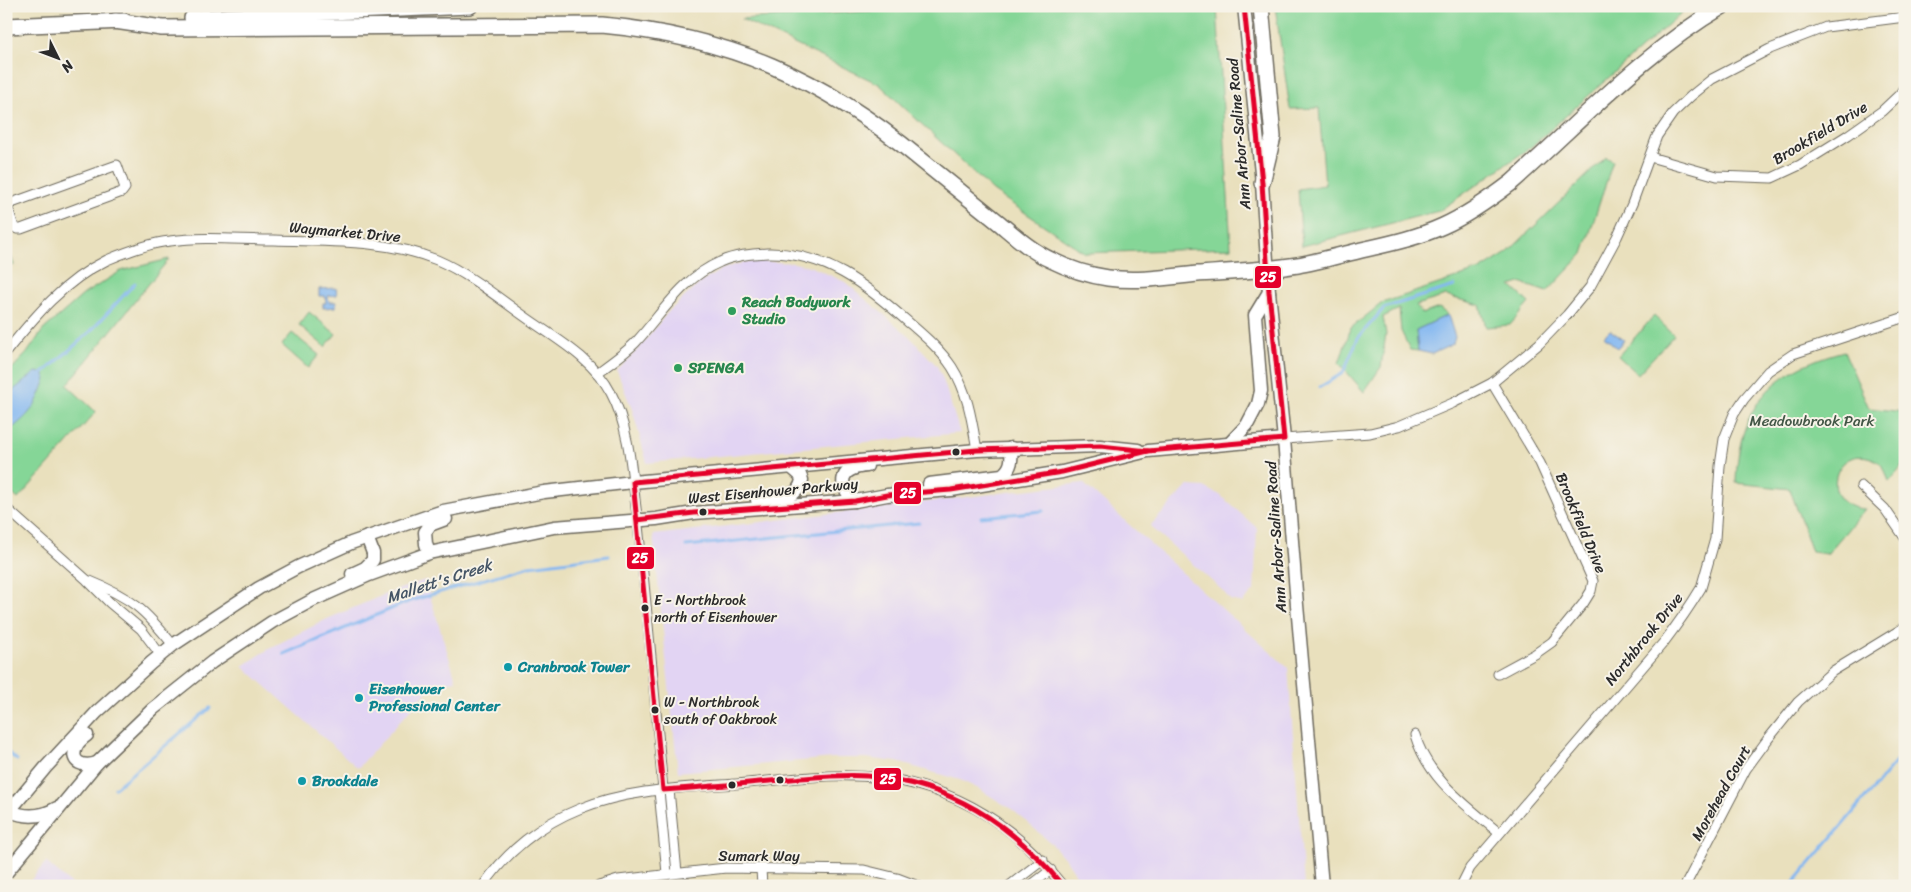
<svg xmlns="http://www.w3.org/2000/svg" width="1911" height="892" font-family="Sriracha,sans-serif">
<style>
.built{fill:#e2d4f3}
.green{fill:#85d697;stroke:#588061}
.water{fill:#83b7f1;stroke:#57718e}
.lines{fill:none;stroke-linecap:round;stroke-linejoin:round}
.stream{stroke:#83b7f1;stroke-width:3}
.street-casing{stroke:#6e6a5e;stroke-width:11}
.secondary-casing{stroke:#6e6a5e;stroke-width:15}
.highway-casing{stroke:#6e6a5e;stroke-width:18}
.street{stroke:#fff;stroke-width:9}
.secondary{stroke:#fff;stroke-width:12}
.highway{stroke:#fff;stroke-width:15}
.bus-1-casing{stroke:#f7f3e8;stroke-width:9}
.bus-1{stroke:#e4002b;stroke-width:5}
.leisure-dot{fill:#2e9e5b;stroke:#f7f3e8;stroke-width:2}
.bus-dot{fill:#2b2b2b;stroke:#f7f3e8;stroke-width:2}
.culture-dot{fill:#0f9aa8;stroke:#f7f3e8;stroke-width:2}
.labels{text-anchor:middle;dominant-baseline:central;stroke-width:4;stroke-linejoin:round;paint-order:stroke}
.bus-label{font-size:14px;fill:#2b2b2b;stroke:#f7f3e8;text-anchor:start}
.street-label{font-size:15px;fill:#2b2b2b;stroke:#f7f3e8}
.leisure-label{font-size:15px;font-weight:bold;fill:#27864d;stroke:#f7f3e8;text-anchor:start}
.park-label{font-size:15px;fill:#425646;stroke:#f7f3e8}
.culture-label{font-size:15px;font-weight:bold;fill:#0d838f;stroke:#f7f3e8;text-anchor:start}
.water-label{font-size:16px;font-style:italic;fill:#455566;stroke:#f7f3e8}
.line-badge{stroke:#f7f3e8;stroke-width:2}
.badge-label{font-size:14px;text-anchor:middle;font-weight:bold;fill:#fff}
</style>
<rect width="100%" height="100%" fill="#f7f3e8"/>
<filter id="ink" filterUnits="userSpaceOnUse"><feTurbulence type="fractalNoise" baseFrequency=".02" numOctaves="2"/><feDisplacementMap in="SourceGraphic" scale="10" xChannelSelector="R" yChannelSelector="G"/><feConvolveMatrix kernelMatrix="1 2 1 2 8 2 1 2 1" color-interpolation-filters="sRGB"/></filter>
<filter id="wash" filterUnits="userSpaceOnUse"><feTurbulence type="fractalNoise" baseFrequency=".0096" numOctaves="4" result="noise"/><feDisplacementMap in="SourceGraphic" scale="20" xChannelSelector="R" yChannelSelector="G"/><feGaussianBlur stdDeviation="1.12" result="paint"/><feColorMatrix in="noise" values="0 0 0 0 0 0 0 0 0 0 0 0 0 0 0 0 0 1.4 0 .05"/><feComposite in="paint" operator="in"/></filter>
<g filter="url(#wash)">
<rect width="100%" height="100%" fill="#e9e0bd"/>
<g class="built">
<polygon points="757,261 794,263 812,267 845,282 908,335 937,366 943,379 960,433 647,463 633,412 617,371 640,347 668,312 700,283 722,269 738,264"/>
<polygon points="1083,483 1288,668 1304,886 1084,886 1067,861 1052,844 1013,810 979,789 960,780 897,762 866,758 833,758 678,772 653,535"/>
<polygon points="1188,486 1204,487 1220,495 1257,528 1254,591 1242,603 1230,600 1223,591 1150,526"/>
<polygon points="425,580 456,680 431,687 358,768 243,666 272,647 327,619 386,594"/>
<polygon points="46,862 73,886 26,886"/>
</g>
<g class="green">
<polygon points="952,6 1217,6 1231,248 1085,253 993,191 879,84 741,19"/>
<polygon points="1275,6 1689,6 1531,147 1439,211 1302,246 1298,189 1325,185 1319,108 1290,109"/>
<polygon points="1606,157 1613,161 1583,254 1547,292 1520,283 1511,286 1529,303 1510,325 1486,327 1480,305 1446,296 1416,305 1422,314 1439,308 1448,315 1416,330 1418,351 1410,350 1401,331 1399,309 1383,317 1386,334 1381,367 1364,392 1339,363 1351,328 1382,303 1480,270 1507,253"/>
<polygon points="6,242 14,265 6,268"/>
<polygon points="169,259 67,385 96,412 18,499 6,488 6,375 27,353 43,330 84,294 121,271"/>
<polygon points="309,312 336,334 325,347 299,325"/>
<polygon points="1654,316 1674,335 1638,374 1618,356"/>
<polygon points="292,333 319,355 308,368 282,345"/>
<path d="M1844 351 1869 408 1905 412V463L1889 482C1886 471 1882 462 1871 458 1832 445 1818 507 1865 509L1827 554 1812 552 1790 489 1736 483C1738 407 1771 370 1844 351Z"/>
</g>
<g class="water">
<polygon points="336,288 337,295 328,296 329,302 336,302 336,307 323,308 323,303 326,303 325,296 319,296 319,289"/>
<polygon points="1448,315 1455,337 1453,344 1432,354 1418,351 1416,330"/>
<polygon points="1610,330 1624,340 1617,348 1604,336"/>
<path d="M36 372 43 373 46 379C36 407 30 415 6 433V396Z"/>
</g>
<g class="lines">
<g class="stream">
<polyline points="41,375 90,332 135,283"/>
<polyline points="1320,387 1343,373 1358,338 1384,308 1454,286"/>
<polyline points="981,517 1043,511"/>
<polyline points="686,546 919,523"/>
<polyline points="284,654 410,601 529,566 609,556"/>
<polyline points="6,751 17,760"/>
<polyline points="115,788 210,708"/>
<polyline points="1791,886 1905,751"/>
</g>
</g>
</g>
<g filter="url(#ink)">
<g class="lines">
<g class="street-casing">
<g id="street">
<polyline points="1650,157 1717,176 1772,178 1800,165 1848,135 1882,111 1900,94 1905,86"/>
<polyline points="6,205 117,165 125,188 122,192 21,229 17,229 14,227 7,205"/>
<path d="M6 352C35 316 64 281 107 260 126 252 149 243 170 241 205 236 239 240 274 240 329 242 386 239 437 260 472 275 503 302 534 323 562 342 595 362 611 393 630 428 632 477 637 516 647 607 655 699 663 790"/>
<path d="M597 373C611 363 624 354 636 342 662 314 682 278 720 262 735 255 752 254 768 253 825 252 866 285 907 321 923 335 940 349 952 367 968 392 972 421 977 450"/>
<polyline points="1492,383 1540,463 1593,581 1591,591 1583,604 1552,642 1535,654 1498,674"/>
<polyline points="1284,439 1370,433 1399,426 1453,403 1492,383 1539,344 1567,315 1590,287 1617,237 1632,204 1657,136 1673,113 1691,96 1712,79 1770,49 1826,27 1905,17"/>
<polyline points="1861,486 1885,509 1905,538"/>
<polyline points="6,508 87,580 110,603 141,629 160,654"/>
<path d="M90 581C132 598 145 610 173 645"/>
<path d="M1415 735C1428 779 1465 804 1499 833"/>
<polyline points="669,790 677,873"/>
<polyline points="659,791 667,873"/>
<polyline points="761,869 762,886"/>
<path d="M483 886C506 852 541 824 579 809 628 789 684 788 736 784 796 779 857 768 917 785 977 801 1025 837 1063 886"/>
<polyline points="599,886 618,880 726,868 864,870 897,878 918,886"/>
<polyline points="1009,886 1043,860"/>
<polyline points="1030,886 1051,870"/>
<path d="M1461 886 1470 868 1664 642C1677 625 1689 608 1701 588L1715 539 1720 466 1724 439 1734 414 1744 399 1768 371 1793 354 1905 317"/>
<polyline points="1685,886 1746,769 1768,739 1798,702 1833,671 1905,627"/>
</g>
</g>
<g class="secondary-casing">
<g id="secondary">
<polyline points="1244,6 1262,183 1269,292 1284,439 1297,605 1322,886"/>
<polyline points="1230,443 1247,425 1258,404 1261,391 1255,315 1269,292"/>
<path d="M929 484 1002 475C1012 468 1012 459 1011 448"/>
<path d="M757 500C775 498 798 501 802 480L800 475 791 467"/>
<path d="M855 501C836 483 840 468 867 466"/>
<polyline points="429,553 426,544 425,532 430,525 446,519"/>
<polyline points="352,574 365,568 373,560 373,553 367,537"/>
<path d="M87 735C83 738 78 742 76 747 69 764 85 767 97 763"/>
<path d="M10 811C26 818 42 817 57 808"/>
<polyline points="6,815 46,767 97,712 151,663 173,645 259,588 298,567 351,543 443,511 544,492 633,482 977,450 1100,446 1138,450"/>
<polyline points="6,873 97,763 153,709 212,662 272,622 313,600 369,575 429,553 554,527 656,519 694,513 855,501 887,495 951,490 1062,472 1148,451 1284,439"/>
</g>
</g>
<g class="highway-casing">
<g id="highway">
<polyline points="1261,6 1273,137 1262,183"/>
<polyline points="192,18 470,6"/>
<path d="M115 21 162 28 602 25C729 37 823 78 920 159 946 180 972 201 998 222 1015 236 1031 251 1051 260 1069 269 1088 275 1108 278 1138 282 1168 277 1198 274 1231 272 1265 270 1298 265 1321 261 1344 254 1366 249 1393 243 1419 237 1443 226 1468 215 1490 199 1511 183 1580 122 1643 53 1723 6"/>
<polyline points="6,26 124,21"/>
</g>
</g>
<use href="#street" class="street"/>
<use href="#secondary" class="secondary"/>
<use href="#highway" class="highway"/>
<g class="bus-1-casing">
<g id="bus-1">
<polyline points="637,520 694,513 855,501 887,495 951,490 1062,472 1148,451 1284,439 1269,292 1262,183 1244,6"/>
<path d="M1063 886C1011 823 950 783 867 776 842 774 817 777 791 779 749 783 706 787 663 790L633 482 977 450 1100 446 1148 451"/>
</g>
</g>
<use href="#bus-1" class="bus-1"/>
</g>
</g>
<g class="leisure-dot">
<circle cx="732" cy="311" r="5"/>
<circle cx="678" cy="368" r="5"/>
</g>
<g class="bus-dot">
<circle cx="956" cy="452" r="4.5"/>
<circle cx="703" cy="512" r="4.5"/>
<circle cx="645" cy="608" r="4.5"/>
<circle cx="655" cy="710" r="4.5"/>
<circle cx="780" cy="780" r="4.5"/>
<circle cx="732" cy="785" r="4.5"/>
</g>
<g class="culture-dot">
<circle cx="508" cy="667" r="5"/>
<circle cx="359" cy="698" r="5"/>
<circle cx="302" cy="781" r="5"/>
</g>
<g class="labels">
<g class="bus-label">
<text x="654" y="600">E - Northbrook<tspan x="654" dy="17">north of Eisenhower</tspan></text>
<text x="664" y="702">W - Northbrook<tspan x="664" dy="17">south of Oakbrook</tspan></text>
</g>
<g class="street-label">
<text transform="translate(1820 133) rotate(-31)">Brookfield Drive</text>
<text transform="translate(1239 134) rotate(-95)">Ann Arbor-Saline Road</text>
<text transform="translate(345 232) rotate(5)">Waymarket Drive</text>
<text transform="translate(773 491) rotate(-5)">West Eisenhower Parkway</text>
<text transform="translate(1581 523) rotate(67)">Brookfield Drive</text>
<text transform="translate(1276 537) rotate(-94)">Ann Arbor-Saline Road</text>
<text transform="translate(1644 639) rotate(-51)">Northbrook Drive</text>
<text transform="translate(1721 793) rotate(-61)">Morehead Court</text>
<text x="759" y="856">Sumark Way</text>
</g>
<g class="leisure-label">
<text x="742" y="302">Reach Bodywork<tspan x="742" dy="17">Studio</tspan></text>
<text x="688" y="368">SPENGA</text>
</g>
<g class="park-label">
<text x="1812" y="421">Meadowbrook Park</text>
</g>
<g class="culture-label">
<text x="518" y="667">Cranbrook Tower</text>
<text x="369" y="689">Eisenhower<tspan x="369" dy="17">Professional Center</tspan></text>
<text x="312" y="781">Brookdale</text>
</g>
<g class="water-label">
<text transform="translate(439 581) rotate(-18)">Mallett's Creek</text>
</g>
</g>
<g class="line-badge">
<rect x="1254" y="265" width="28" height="24" rx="5" fill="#e4002b"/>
<rect x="893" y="481" width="29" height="24" rx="5" fill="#e4002b"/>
<rect x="626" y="546" width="29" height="24" rx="5" fill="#e4002b"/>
<rect x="873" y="767" width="29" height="24" rx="5" fill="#e4002b"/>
</g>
<g class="badge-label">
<text x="1268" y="282">25</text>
<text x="908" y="498">25</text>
<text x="640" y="563">25</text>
<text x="888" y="784">25</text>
</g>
<rect width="1911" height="892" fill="none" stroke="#f7f3e8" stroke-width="25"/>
<g transform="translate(58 58) rotate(132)" stroke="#f7f3e8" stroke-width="4" paint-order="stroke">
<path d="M0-4L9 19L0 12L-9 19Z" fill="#2b2b2b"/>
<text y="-8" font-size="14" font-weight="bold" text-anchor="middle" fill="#2b2b2b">N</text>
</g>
</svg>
